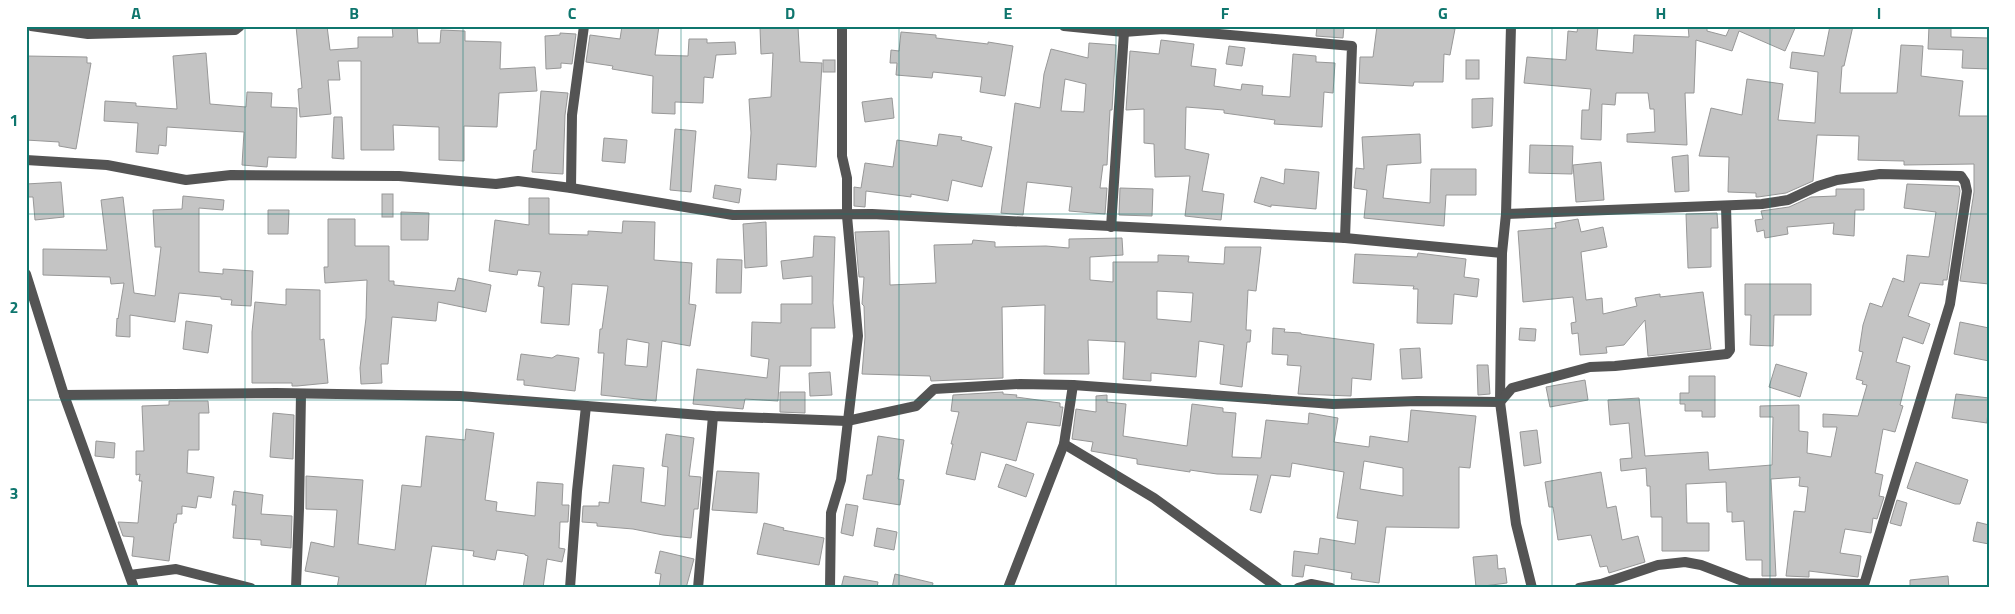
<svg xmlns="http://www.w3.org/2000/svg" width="2015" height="614" font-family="'Titillium Web',sans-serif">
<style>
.building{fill:#c4c4c4;stroke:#989898;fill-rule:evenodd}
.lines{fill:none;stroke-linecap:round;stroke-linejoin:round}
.street{stroke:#545454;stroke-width:10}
.grid{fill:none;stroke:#0f766e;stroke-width:1;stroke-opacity:0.55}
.neatline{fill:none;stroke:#0f766e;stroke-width:2}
.grid-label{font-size:16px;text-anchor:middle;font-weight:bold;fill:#0f766e}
</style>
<rect width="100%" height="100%" fill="#fff"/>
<g class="building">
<polygon points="296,26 327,26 330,50 358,48 358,37 393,37 392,26 417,26 418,43 440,43 441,30 465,31 465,41 501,42 500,69 535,67 537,91 499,93 497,127 464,126 464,161 439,160 439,127 393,125 394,150 361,150 361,61 338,61 340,80 328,80 331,114 300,117 298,89 302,88"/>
<polygon points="622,26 659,26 655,55 688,56 689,39 707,39 707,43 735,42 736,54 716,55 713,78 704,77 703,103 675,102 675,114 652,113 653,76 612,69 613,66 586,62 590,35 620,39"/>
<polygon points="1317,26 1344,26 1343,38 1316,36"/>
<polygon points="1377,26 1439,26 1455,29 1450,55 1444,54 1443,82 1414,82 1413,86 1359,83 1360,57 1373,57"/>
<polygon points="1578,26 1598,26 1596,50 1633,53 1634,35 1689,37 1688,26 1707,26 1707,31 1726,36 1730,27 1729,26 1796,26 1785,51 1739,31 1732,51 1696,40 1694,93 1685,93 1687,145 1627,142 1627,134 1655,132 1654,109 1650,109 1648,93 1616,93 1615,105 1602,104 1601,140 1581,139 1582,110 1589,110 1591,89 1524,83 1527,57 1566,60 1568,31 1577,32"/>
<polygon points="1830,26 1853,26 1844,66 1842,66 1840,93 1897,93 1901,45 1923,46 1921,76 1963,81 1959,116 1989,116 1989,284 1960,281 1974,192 1974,164 1904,165 1904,161 1858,160 1859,136 1817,135 1813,181 1786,193 1758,197 1756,197 1756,193 1728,192 1729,157 1699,156 1711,108 1742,115 1747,79 1783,84 1778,120 1815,123 1818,72 1790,68 1792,52 1824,56"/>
<polygon points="1929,26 1951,26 1951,37 1989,38 1989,69 1962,68 1963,50 1928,49"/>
<polygon points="798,27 800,62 822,63 816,167 777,164 776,180 748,178 751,133 749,99 771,97 773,53 761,54 760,28"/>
<polygon points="901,32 936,35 936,38 988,44 988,42 1013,46 1005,96 980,92 982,77 933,72 932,78 896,75 897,63 890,63 891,50 899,51"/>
<polygon points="560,33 576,34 572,64 561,63 561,68 546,69 545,36 560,35"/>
<polygon points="1161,40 1194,44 1191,66 1216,69 1214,86 1241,90 1242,84 1263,86 1262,95 1290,97 1293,54 1316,56 1316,62 1335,63 1333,93 1324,92 1322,127 1274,124 1275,120 1224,113 1224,110 1186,107 1185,149 1209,154 1202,191 1224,194 1221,220 1185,216 1190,176 1155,177 1154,144 1144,143 1144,109 1126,110 1130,51 1159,54"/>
<path d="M1089 43 1116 45 1112 110H1110L1107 165H1103L1100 188H1107L1105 214 1069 211 1072 187 1027 182 1023 215 1001 213 1015 103 1040 108 1044 74 1051 49 1088 58ZM1065 79 1086 84 1084 112 1061 111Z"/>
<polygon points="1229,46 1245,48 1242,66 1226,64"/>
<polygon points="206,53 210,104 246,107 247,92 272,93 271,107 297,108 296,158 268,157 267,167 242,165 244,132 167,127 166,146 159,145 158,154 136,152 138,123 104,121 105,101 136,103 136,106 177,109 173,56"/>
<polygon points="26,56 87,57 87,63 91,63 76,149 59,146 59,142 26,140"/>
<rect x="823" y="60" width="12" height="12"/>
<rect x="1466" y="60" width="13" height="19"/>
<polygon points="541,91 568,93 565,115 563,174 532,172 534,150 536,150"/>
<polygon points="892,98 894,118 865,122 862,102"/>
<polygon points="1493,98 1492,126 1472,128 1472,99"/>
<polygon points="334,117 342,117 344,159 332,158"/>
<polygon points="675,129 696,131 691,192 670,190"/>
<polygon points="939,134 962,137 961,140 992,147 982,187 952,180 948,201 911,194 911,197 866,191 865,207 854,206 854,187 861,188 865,163 893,167 897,140 937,146"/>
<polygon points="1420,134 1421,163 1387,165 1383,198 1430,203 1431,169 1476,169 1476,195 1446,195 1444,226 1364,218 1367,190 1354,188 1356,168 1364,169 1362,137"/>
<polygon points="604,138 627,140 625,163 602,161"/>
<polygon points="1530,145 1573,146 1572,174 1529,173"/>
<polygon points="1688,155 1689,191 1675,192 1672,157"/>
<polygon points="1601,162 1604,200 1576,202 1573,165"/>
<polygon points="1285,169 1319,172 1316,209 1271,205 1271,207 1254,202 1261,177 1284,184"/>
<polygon points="61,182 64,217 35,220 33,197 26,197 26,184"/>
<polygon points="1907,184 1959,186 1960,191 1947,280 1943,280 1943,285 1920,283 1908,316 1930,324 1923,344 1903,337 1896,362 1910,366 1900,405 1903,406 1895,432 1883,429 1875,473 1883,475 1879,496 1884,497 1877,519 1873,518 1871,533 1845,529 1840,553 1861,556 1858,577 1809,571 1809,577 1786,576 1794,511 1805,512 1808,487 1799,486 1800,477 1771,479 1776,576 1762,576 1762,560 1746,560 1744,521 1732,522 1732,512 1727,512 1726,482 1686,484 1687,523 1709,523 1709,551 1662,551 1662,517 1651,517 1650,486 1647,486 1646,468 1621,471 1620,459 1632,458 1629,423 1610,425 1608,400 1639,398 1645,456 1708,452 1709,470 1772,465 1773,417 1760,417 1760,406 1799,405 1799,431 1808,432 1807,453 1831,457 1837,427 1823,427 1823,414 1858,416 1867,385 1862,384 1863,381 1856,379 1863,352 1859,351 1863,325 1870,303 1882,307 1893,278 1904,282 1907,255 1929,257 1936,212 1904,208"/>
<polygon points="715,185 741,189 739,203 713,198"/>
<polygon points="1120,188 1153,189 1152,216 1119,215"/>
<polygon points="1836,189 1864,189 1864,210 1855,210 1854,236 1833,234 1834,223 1787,227 1788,234 1765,238 1764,230 1757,232 1755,220 1763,219 1761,211 1789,207 1811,197 1836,196"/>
<rect x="382" y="194" width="11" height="23"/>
<polygon points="183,196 224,200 223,210 199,208 199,272 223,274 223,269 253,271 251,306 231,305 232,300 221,299 221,297 179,293 175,322 130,315 130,337 116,336 117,318 118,319 124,283 111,284 110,277 43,275 43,249 107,250 101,200 123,197 134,293 155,296 161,247 155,247 153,210 182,209"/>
<path d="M529 198H549V234L588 235V231L622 233 623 221 655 222 654 260 692 263 689 304 696 305 690 346 662 341 656 401 601 395 604 353H598L600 329H602L608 286 572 284 569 325 541 323 544 287 538 286 541 272 518 270 517 275 489 271 495 220 529 225ZM627 339 649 343 647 367 625 365Z"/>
<polygon points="268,210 289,210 288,234 268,234"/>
<polygon points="401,212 429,213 428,240 401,240"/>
<polygon points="1717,213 1718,228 1711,228 1711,267 1688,268 1686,214"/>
<polygon points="328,219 355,219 355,246 389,246 389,281 394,281 394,285 455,291 458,278 491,285 486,312 438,302 436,321 392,317 388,364 381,364 382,383 361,384 360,368 366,318 367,280 325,283 324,267 328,267"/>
<polygon points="1578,219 1581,232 1603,227 1607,247 1581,252 1586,300 1602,298 1603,314 1637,306 1635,298 1660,294 1660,297 1703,292 1711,349 1648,356 1645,320 1624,345 1606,347 1607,353 1580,355 1578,333 1572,334 1571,323 1576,322 1573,297 1523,302 1518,231 1556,228 1555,223"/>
<polygon points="766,222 767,266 745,268 743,224"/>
<path d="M889 231 890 285 936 283 934 245 972 244 973 240 995 242V247L1046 246 1069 248V239L1122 238 1123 255 1090 257V280L1113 282V262H1158V255L1189 256 1188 262 1224 264 1225 247H1261L1256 291 1248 290 1246 330H1251L1250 342H1247L1242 387 1220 384 1224 345 1199 341 1196 377 1151 373V381L1123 379 1125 342 1088 340 1089 374H1044L1045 305 1002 307 1003 378 931 381 930 376 862 374 865 337 864 306 862 304 864 277H859L855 232ZM1157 291 1193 293 1191 322 1157 319Z"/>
<polygon points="814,236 835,237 833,303 835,328 811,328 811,366 780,366 778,401 745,399 743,409 693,404 697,369 767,378 769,359 751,356 752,322 781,323 781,304 812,304 812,276 783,279 781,261 813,257"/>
<polygon points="1418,253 1466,259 1464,277 1479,279 1477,297 1454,294 1452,324 1417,323 1418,289 1413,289 1414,286 1353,283 1355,254 1417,257"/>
<polygon points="717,259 742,260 741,293 716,293"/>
<polygon points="1745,284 1811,284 1811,315 1774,315 1773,346 1750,345 1751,315 1745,315"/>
<polygon points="286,289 320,290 320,340 324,339 328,383 297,386 292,386 292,383 252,383 252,332 255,302 286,305"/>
<polygon points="186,321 212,325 208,353 183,349"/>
<polygon points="1960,322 1989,328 1989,361 1954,354"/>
<polygon points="1273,328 1285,329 1284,332 1301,333 1301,334 1374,344 1371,380 1352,378 1351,396 1298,394 1301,366 1287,365 1288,355 1272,354"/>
<polygon points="1520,328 1536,329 1535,341 1519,340"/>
<polygon points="1420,348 1422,378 1402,379 1400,349"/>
<polygon points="521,354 552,358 557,355 579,358 575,391 524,385 524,380 517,380"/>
<polygon points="1776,364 1807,373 1800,397 1769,387"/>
<polygon points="1477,365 1488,365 1490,394 1478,395"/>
<polygon points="830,372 832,395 810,396 809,373"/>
<polygon points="1689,376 1715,376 1715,417 1702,417 1702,411 1685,411 1685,404 1680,404 1680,393 1689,393"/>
<polygon points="1585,380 1588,400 1550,407 1546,387"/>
<polygon points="780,392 805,392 805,413 780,412"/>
<polygon points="1003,392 1003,394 1017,395 1016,397 1060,403 1060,407 1063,407 1060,426 1027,422 1016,461 981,452 975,480 946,474 953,444 951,444 959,412 951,411 953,395"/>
<polygon points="1956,394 1989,398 1987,423 1952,418"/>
<path d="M1107 395V402L1126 404 1123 436 1187 446 1192 404 1223 408V412L1236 413 1232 457 1261 458 1266 420 1308 424 1309 413 1338 418 1334 442 1369 447 1370 436 1408 442 1411 410 1476 416 1470 468 1459 467V528L1386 527 1379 583 1351 579 1352 573 1305 565 1303 577 1292 576 1294 551 1318 554 1320 538 1355 544 1358 521 1337 518 1344 472 1292 463 1290 477 1271 475 1261 513 1250 510 1258 475 1217 474 1190 470V472L1137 464V459L1091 451 1093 442 1072 439 1076 409 1096 412V396ZM1364 461 1403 468V496L1360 489Z"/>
<polygon points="169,401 208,401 209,413 199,413 199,450 188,450 187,473 214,477 211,498 198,496 196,508 182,506 182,514 177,514 176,523 174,523 169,561 132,556 134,537 123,536 118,522 138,523 142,481 139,481 140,474 136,475 136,451 144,451 142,406 169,405"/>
<polygon points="273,413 294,415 293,459 270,457"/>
<polygon points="466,429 494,433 485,500 497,502 496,511 535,516 537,482 563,484 562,505 569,505 568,522 560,522 559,548 565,549 562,562 547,559 543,588 523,588 528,556 525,555 525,554 497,550 495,560 473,556 474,551 432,546 425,588 337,588 339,577 305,571 311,542 334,547 337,510 306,509 306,476 363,480 358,544 395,550 402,485 421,487 426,436 465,440"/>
<polygon points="1537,430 1541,463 1524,466 1520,432"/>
<polygon points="666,434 694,438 689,476 701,477 698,509 694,509 691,538 663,535 633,529 597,526 597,523 582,522 583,506 599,506 599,502 609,503 613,465 644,468 641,502 665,506 668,467 662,466"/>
<polygon points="878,436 904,440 898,479 904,480 900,505 863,499 867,475 872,475"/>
<polygon points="96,441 115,443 114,458 95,456"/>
<polygon points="1916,462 1968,480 1960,504 1955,504 1907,488"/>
<polygon points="1006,464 1034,474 1026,497 998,487"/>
<polygon points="717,471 759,473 757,513 712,510"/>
<polygon points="1601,472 1607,508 1616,506 1622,540 1638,536 1645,562 1609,573 1607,566 1600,567 1591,535 1558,540 1553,507 1549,507 1545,482"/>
<polygon points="234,491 263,495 261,514 292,516 291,548 261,545 261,540 233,538 236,505 232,505"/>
<polygon points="1897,500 1907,503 1901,526 1890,523"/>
<polygon points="846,504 858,506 853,536 841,533"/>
<polygon points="1977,522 1989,525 1989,544 1973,541"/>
<polygon points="764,523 784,528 783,530 824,538 819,565 757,554"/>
<polygon points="877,528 897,532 894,550 874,546"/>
<polygon points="660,551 694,559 686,588 659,588 661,574 655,573"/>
<polygon points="1497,555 1498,569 1505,568 1507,583 1476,587 1473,557"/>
<polygon points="895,574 933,583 932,588 892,588"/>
<polygon points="844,576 878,582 877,588 841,588"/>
<polygon points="1948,576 1949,588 1910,588 1910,580"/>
</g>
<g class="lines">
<g class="street">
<polyline points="31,26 88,34 235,30 240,26"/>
<polyline points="1064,26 1124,32 1163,29 1352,46 1345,238"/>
<polyline points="1511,26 1506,214 1502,253 1500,402 1516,524 1532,588"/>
<polyline points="26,160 107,165 186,180 231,175 399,176 496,184 518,181 571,188 733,215 872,214 1345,238 1502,253"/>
<polyline points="571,188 572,115 584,26"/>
<polyline points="1506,214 1762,204 1788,200 1818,186 1837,180 1880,174 1961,176 1965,182 1967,191 1950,304 1863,588"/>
<polyline points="1111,227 1124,32"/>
<polyline points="26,274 64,395 134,588"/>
<polyline points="64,395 276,393 460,396 713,416 847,421 916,406 934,389 1020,384 1073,385 1333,404 1417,401 1500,402 1512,388 1590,367 1615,366 1727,354 1730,350 1726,206"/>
<polyline points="1064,444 1154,498 1278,588"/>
<polyline points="130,575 176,569 251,588"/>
<polyline points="296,588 299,509 301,394"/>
<polyline points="570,588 577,491 586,406"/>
<polyline points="698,588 713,416"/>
<polyline points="830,588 831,513 841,480 858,336 847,216 847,178 842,156 842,26"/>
<polyline points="1008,588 1064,444 1073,385"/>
<polyline points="1298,588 1311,584 1331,588"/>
<polyline points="1579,588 1601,584 1658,565 1685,562 1701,565 1748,583 1864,584"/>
</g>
</g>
<path class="grid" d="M245 26V588M463 26V588M681 26V588M899 26V588M1116 26V588M1334 26V588M1552 26V588M1770 26V588M26 214H1989M26 400H1989"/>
<rect width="2015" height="614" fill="none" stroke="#ffffff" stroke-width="55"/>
<rect x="28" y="28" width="1960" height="558" class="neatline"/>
<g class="grid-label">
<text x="136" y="19">A</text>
<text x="354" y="19">B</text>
<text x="572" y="19">C</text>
<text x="790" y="19">D</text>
<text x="1008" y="19">E</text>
<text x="1225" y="19">F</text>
<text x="1443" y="19">G</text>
<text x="1661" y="19">H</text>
<text x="1879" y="19">I</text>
<text x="14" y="126">1</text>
<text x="14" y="313">2</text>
<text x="14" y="499">3</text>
</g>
</svg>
